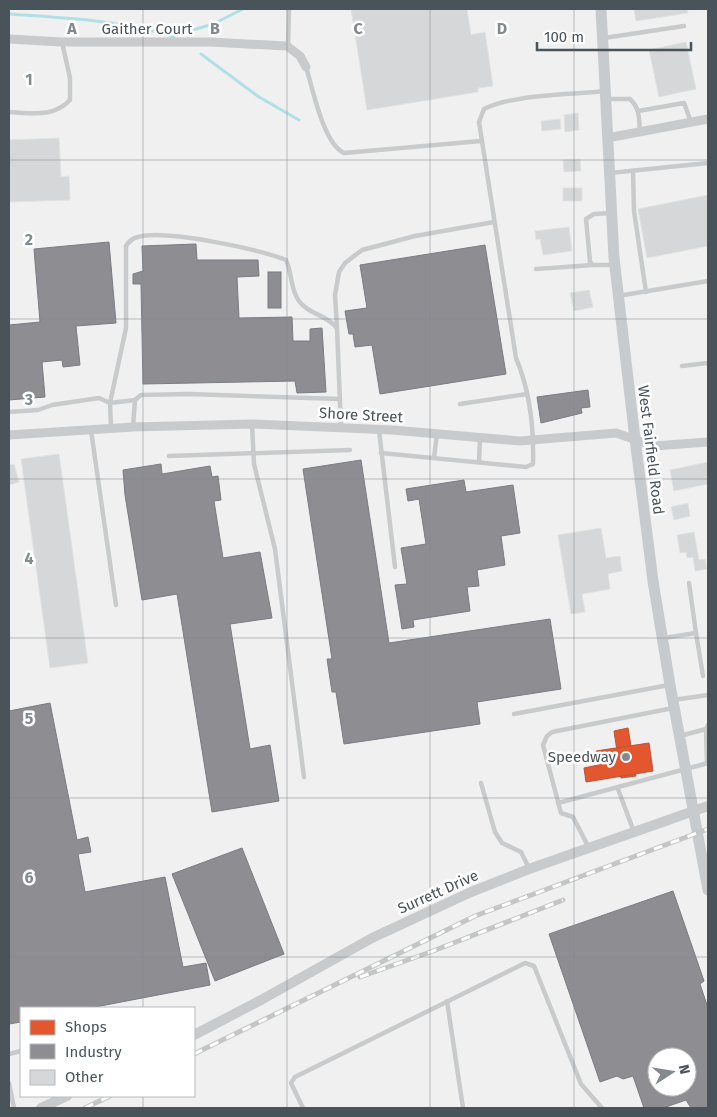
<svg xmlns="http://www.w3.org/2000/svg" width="717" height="1117" font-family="'Fira Sans',sans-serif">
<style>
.shops{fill:#e4572e;stroke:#b6563b}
.industry{fill:#8d8d92;stroke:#797c81;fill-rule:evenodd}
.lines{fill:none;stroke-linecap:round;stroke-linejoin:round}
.stream{stroke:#b0e0e6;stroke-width:3}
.building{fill:#d6d7d8;stroke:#e1e2e2}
.service{stroke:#c8cacb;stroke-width:4.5}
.minor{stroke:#c8cacb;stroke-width:9}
.tertiary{stroke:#c8cacb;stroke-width:10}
.secondary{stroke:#c8cbcd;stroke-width:11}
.rail-casing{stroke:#c4c6c6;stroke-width:5}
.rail{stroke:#fff;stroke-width:3;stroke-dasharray:9;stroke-linecap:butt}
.grid{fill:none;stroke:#838a8e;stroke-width:1;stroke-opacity:0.55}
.poi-dot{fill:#838a8e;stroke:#fff;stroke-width:2}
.labels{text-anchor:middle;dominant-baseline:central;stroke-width:5;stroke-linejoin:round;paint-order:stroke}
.street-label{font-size:15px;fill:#49535a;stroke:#fff}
.poi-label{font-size:15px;fill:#49535a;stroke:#fff;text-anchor:end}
.grid-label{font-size:16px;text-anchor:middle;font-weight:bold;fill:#838a8e;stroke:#fff;stroke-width:5;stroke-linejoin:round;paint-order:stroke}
</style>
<rect width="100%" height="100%" fill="#f0f0f0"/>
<g class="shops">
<polygon points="628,728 636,776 621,778 614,731"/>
<polygon points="649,743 653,771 586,782 584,768 598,765 596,751"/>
</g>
<g class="industry">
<polygon points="109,242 116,323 76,326 80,365 63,367 62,360 42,362 45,397 9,400 9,325 40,322 34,249"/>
<polygon points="196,244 197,260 258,260 259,276 237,277 239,318 292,317 293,341 310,341 310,329 322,328 326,392 297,393 295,381 143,384 141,284 133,284 133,274 143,271 142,246"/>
<polygon points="485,245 506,374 380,394 372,345 355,347 353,334 349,334 345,311 367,308 360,265"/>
<rect x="268" y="272" width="13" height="36"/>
<polygon points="588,390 590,407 581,408 582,413 541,423 537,397"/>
<polygon points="361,460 389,643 550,619 561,689 477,702 480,724 344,744 336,692 332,692 327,659 332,659 303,469"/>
<polygon points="161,464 162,474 210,466 212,477 218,476 221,500 214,501 223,558 260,552 272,618 230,624 250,749 270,745 279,801 212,812 177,594 142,600 125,495 123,470"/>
<polygon points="464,480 466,492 513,485 520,533 501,536 505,565 477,570 479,586 467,587 470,611 413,620 414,627 402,629 395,585 407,584 401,548 426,544 419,499 408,501 406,489"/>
<polygon points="50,703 77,840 88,837 91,852 78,854 85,892 165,877 183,967 206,963 210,985 90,1008 21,1008 21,1022 9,1024 9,711"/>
<polygon points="242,848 284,954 215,981 172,874"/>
<path d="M673 891 704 981 700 984 708 1008V1108H691L686 1100 663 1108H644L633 1076 623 1079 617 1076 600 1082 549 934ZM657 1057H687V1087H657Z"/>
</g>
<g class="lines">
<g class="stream">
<path d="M9 14C63 18 123 20 174 37"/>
<polyline points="173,36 213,24 243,9"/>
<polyline points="201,54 259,97 299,120"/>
</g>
</g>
<g class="building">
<polygon points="351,9 467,9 471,35 485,32 493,86 478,88 478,92 367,110"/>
<polygon points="634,9 687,9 688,13 636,21"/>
<polygon points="686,42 696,89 659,97 649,50"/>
<polygon points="578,113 579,130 565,132 564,115"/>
<polygon points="560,119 561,129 542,131 541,121"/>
<polygon points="59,138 61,177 69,176 70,200 9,202 9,140"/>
<polygon points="580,159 581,171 564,172 563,160"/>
<rect x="563" y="188" width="19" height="13"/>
<polygon points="708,195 708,246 647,258 638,209"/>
<polygon points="569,227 572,251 543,255 540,239 536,240 535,231"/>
<polygon points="589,290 593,307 574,311 570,293"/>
<polygon points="59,454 88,663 50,668 21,459"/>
<polygon points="708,462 708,484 674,491 670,470"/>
<polygon points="14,464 19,482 9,485 9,465"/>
<polygon points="688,503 690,516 674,520 671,507"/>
<polygon points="601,528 606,558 620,556 622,571 608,574 610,589 582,594 585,612 571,614 558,535"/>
<polygon points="694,532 699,560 705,559 707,569 695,571 693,557 687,558 686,552 680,553 677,535"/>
</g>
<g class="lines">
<g class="service">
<polyline points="604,38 684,26"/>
<polyline points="288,47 289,9"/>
<path d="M306 67C313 89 323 143 344 153L481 141"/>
<path d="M606 99H630C640 108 639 119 640 132"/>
<polyline points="638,111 684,103 691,122"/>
<path d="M9 112C32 113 53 118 70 100V78L62 42"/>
<polyline points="633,171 634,211 646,292"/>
<polyline points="610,173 708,163"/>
<polyline points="611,213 594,214 586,219 590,262 593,265 613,265"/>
<polyline points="536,269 593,265"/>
<polyline points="618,296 708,281"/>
<polyline points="337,327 335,295 339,272 345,263 362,250 415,236 494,222"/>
<polyline points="682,366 708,363"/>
<path d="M135 400 110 403 126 328V246C129 241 133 238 138 237 164 229 258 249 286 260 292 272 290 289 299 301 309 315 326 314 337 328L341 428"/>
<polyline points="460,404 527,394"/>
<polyline points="9,412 38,410 52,405 99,398 110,403 111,428"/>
<polyline points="252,424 254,464 275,549 304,777"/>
<polyline points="133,427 135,400 141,395 189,394 340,399"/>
<polyline points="91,430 116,605"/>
<polyline points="379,430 395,567"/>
<path d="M381 453 526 467 533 464C534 428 530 391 516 358L479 122 484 109C514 94 570 95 605 91"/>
<polyline points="169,456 350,450"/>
<polyline points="434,458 437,434"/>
<polyline points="479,462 480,438"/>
<polyline points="689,583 696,633"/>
<polyline points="664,638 696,633 703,676"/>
<polyline points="673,700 708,695"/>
<polyline points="514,714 669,685"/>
<polyline points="706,729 707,762"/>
<polyline points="680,736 706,729 708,725"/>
<polyline points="481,783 495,832 502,843 521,852 529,868"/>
<polyline points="618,789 634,832"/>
<polyline points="558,803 708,763"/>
<polyline points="589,848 573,817 561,813 543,745 547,736 552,732 673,708"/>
<polyline points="447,1001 463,1108"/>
<polyline points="9,1054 21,1051"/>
<polyline points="9,1083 14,1108"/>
<polyline points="303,1108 291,1083 295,1077 525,963 534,966 581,1084 602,1108"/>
</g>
<g class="minor">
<polyline points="9,39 62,42 210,42 287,46 300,56 306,67"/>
<polyline points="607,138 708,119"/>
<polyline points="9,435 133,427 252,424 392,430 520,441 616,433 654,446 708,442"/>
</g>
<g class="tertiary">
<polyline points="194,1035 261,1000 372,938 471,892 529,869 708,806"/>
<polyline points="41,1108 67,1096"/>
</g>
<polyline class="secondary" points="601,9 614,258 635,439 653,581 670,685 708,890"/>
<g class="rail-casing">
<g id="rail">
<polyline points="360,977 433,951 563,900"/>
<polyline points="194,1054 475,916 708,829"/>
<polyline points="85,1108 110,1096"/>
</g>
</g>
<use href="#rail" class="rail"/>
</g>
<path class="grid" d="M143 9V1008M287 9V1108M430 9V1108M574 9V1108M9 160H708M9 319H708M9 479H708M9 638H708M9 798H708M9 957H708M143 1096V1108"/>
<circle class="poi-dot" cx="626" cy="757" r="5"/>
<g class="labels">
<g class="street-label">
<text x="147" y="29">Gaither Court</text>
<text transform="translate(361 415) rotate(3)">Shore Street</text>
<text transform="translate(651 450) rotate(83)">West Fairfield Road</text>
<text transform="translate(438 892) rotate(-24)">Surrett Drive</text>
</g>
<g class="poi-label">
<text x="616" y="757">Speedway</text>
</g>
</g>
<g class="grid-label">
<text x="72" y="34">A</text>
<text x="215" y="34">B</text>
<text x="358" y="34">C</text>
<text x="502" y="34">D</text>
<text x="29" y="85">1</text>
<text x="29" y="245">2</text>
<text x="29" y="405">3</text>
<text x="29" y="564">4</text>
<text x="29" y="724">5</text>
<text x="29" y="883">6</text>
</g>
<rect width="717" height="1117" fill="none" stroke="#49535a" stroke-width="20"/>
<rect x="20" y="1007" width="175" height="90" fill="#ffffff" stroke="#b6babd"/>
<rect x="30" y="1020" width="25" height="15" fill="#e4572e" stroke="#b6babd"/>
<text x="65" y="1032" font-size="15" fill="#49535a">Shops</text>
<rect x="30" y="1044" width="25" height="15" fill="#8d8d92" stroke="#b6babd"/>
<text x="65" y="1057" font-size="15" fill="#49535a">Industry</text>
<rect x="30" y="1070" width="25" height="15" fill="#d6d7d8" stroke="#b6babd"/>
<text x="65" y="1082" font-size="15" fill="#49535a">Other</text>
<g transform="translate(672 1072) rotate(78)"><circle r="24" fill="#ffffff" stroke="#b6babd"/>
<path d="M0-4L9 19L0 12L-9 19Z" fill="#838a8e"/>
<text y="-8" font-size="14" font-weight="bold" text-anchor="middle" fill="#49535a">N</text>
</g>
<path d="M537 42v8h154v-8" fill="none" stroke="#49535a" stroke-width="2.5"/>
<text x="544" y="42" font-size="15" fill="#49535a" stroke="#ffffff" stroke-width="4" paint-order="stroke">100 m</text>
</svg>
